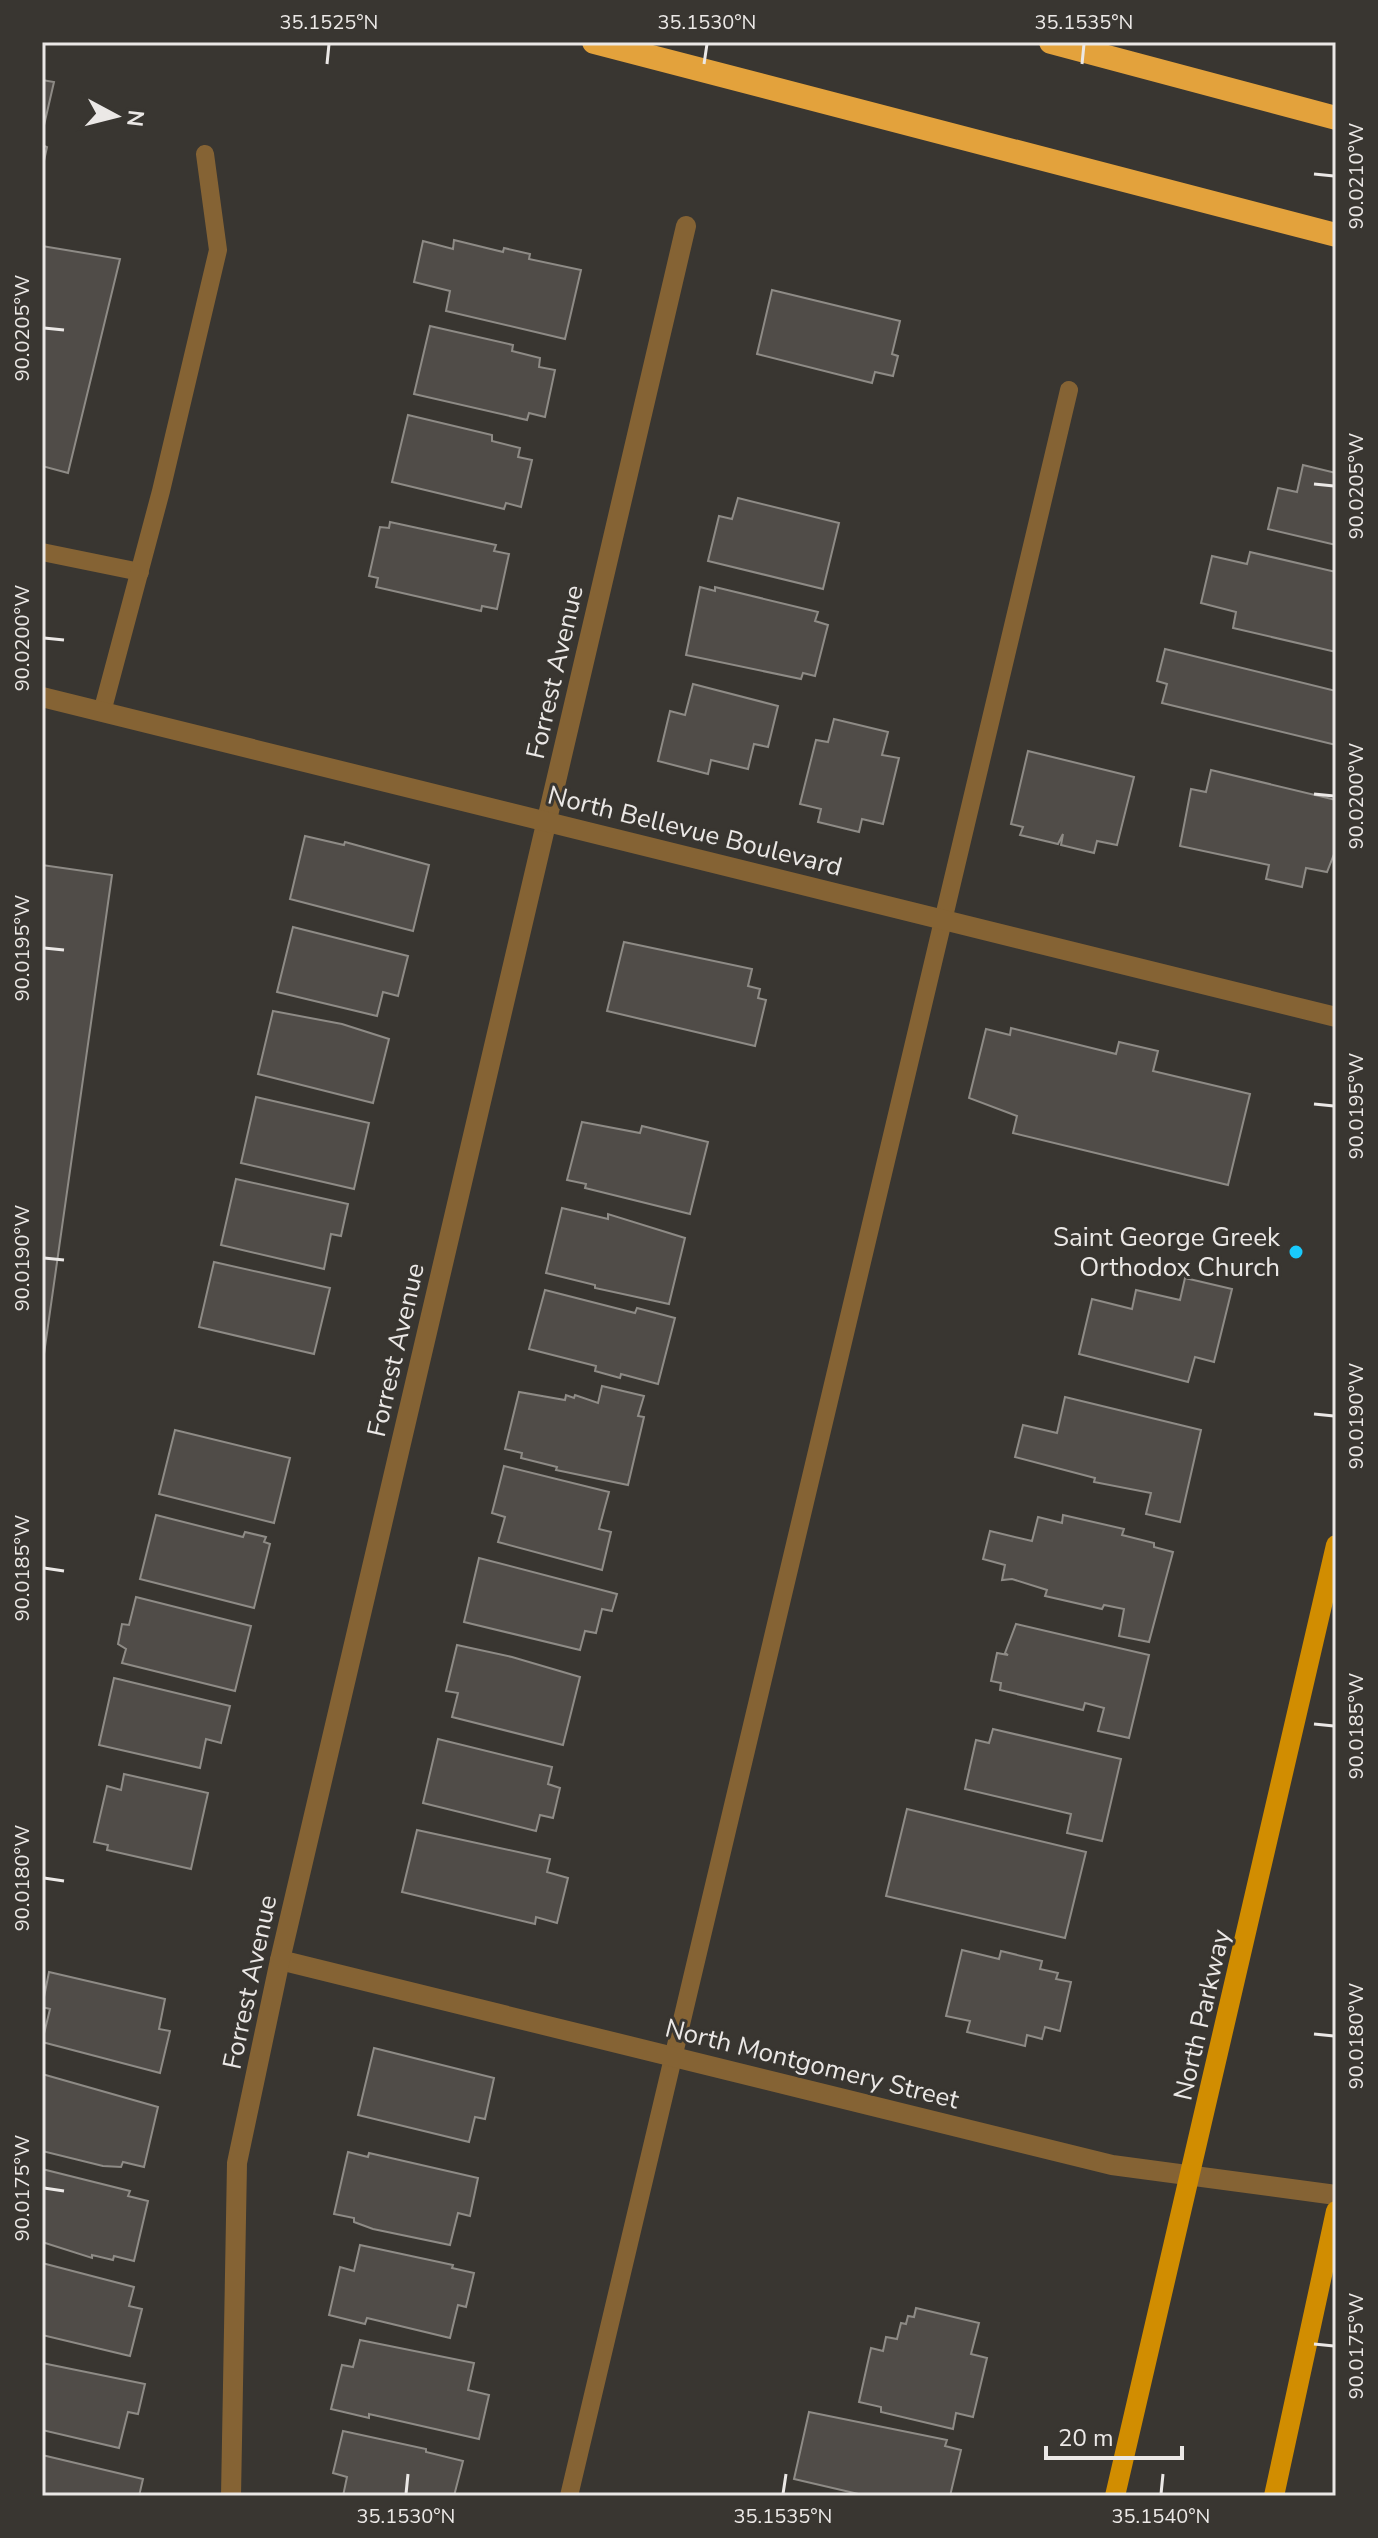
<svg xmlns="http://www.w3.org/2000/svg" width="1378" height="2538" font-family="'Nunito Sans',sans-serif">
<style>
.building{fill:#504c48;stroke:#8e8b86;stroke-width:2}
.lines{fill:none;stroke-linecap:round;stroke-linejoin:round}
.service{stroke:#856334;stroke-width:18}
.minor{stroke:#856334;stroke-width:20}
.tertiary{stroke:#856334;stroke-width:20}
.primary{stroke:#d18d01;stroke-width:20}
.motorway{stroke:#e3a23c;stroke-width:24}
.ticks{fill:none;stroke:#ebe8e6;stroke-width:3}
.poi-dot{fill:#19cafc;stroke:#393631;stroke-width:3}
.labels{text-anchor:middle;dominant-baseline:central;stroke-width:6;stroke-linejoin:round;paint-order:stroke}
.street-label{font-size:26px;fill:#ebe8e6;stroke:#393631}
.poi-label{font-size:26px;fill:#ebe8e6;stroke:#393631;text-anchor:end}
.neatline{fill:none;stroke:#ebe8e6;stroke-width:3}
.ticks-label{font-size:20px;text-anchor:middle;fill:#ebe8e6}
</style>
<rect width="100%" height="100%" fill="#393631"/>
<g class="building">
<polygon points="42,80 54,82 42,134"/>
<polygon points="42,145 47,147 42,170"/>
<polygon points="454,240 503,252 504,248 530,254 529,259 581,270 565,339 446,311 450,291 414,282 423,241 453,249"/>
<polygon points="42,246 120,259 68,473 42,466"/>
<polygon points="772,290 900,321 892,354 898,356 893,376 875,372 872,383 757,354"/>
<polygon points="430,326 513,345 512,351 540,358 539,367 555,370 545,417 529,413 527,420 414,394"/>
<polygon points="408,415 492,435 492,441 520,448 518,457 532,460 521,507 506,503 504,509 392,482"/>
<polygon points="1303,465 1336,473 1336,545 1268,529 1278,488 1297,492"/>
<polygon points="738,498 839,523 823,589 708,561 719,516 732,519"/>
<polygon points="390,522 496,545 494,551 509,554 497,609 482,606 481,611 376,587 378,578 369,576 380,527 389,528"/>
<polygon points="1250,552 1336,572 1336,652 1233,628 1236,612 1201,603 1212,556 1247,564"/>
<polygon points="700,587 715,591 715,587 818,612 815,621 828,625 815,676 803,673 801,679 686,655"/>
<polygon points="1165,649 1336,691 1336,745 1162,703 1167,684 1157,681"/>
<polygon points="693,684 778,706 768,747 754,744 748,769 711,760 708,774 658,761 670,711 685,715"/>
<polygon points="834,719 888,732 882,755 899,758 883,824 862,819 859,832 818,822 821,809 800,804 816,740 828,742"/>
<polygon points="1028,751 1134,777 1117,845 1097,841 1094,853 1061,845 1063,834 1058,844 1020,835 1023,827 1011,824"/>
<polygon points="1211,770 1336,800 1336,849 1327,872 1306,868 1302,887 1266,879 1269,865 1180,846 1191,789 1206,792"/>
<polygon points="305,836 344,845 345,842 429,865 413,931 290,899"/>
<polygon points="42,865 112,875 42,1368"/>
<polygon points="293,927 408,956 398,996 383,992 377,1016 277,992"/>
<polygon points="624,942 752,969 748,986 760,989 758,998 766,1000 755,1046 607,1011"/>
<polygon points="273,1011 342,1024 389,1039 373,1103 258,1074"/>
<polygon points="1011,1028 1116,1054 1119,1042 1158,1051 1153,1071 1250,1094 1228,1185 1013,1133 1017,1116 969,1098 986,1029 1010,1035"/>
<polygon points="256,1097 369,1123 354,1189 241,1163"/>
<polygon points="582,1122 640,1133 642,1126 708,1142 690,1214 585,1188 586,1184 567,1180"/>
<polygon points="236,1179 348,1204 341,1236 331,1234 324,1269 221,1245"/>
<polygon points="562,1208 608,1219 608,1214 685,1238 669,1304 595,1288 595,1285 546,1273"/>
<polygon points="214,1262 330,1288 314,1354 199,1327"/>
<polygon points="1185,1278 1232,1289 1214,1362 1195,1357 1188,1382 1079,1354 1092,1299 1132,1309 1136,1290 1180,1300"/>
<polygon points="545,1290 635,1313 637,1308 675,1318 658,1384 621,1374 620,1378 595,1371 596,1366 529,1349"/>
<polygon points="602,1386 644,1396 638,1416 644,1417 628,1485 556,1470 557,1467 521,1458 522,1453 505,1449 519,1392 565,1400 566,1395 574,1398 575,1395 598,1403"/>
<polygon points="1065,1397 1201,1430 1180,1522 1146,1514 1151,1493 1094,1482 1095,1478 1015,1457 1023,1425 1057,1433"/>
<polygon points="175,1430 290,1458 274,1523 159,1494"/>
<polygon points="504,1466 609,1492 599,1529 611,1532 602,1570 498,1542 505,1517 492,1513"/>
<polygon points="156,1515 243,1537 245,1532 266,1537 264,1542 270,1544 254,1608 140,1579"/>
<polygon points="1063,1515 1124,1529 1122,1535 1154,1543 1154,1547 1173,1552 1149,1642 1119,1636 1124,1609 1104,1605 1102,1609 1045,1596 1047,1590 1012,1579 1002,1580 1005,1565 983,1559 990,1531 1032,1541 1038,1517 1062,1523"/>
<polygon points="479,1558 617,1594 612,1611 602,1609 596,1633 585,1631 580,1650 464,1622"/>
<polygon points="136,1597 251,1626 235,1691 122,1663 126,1649 118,1644 122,1624 129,1625"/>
<polygon points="1016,1624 1149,1655 1129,1738 1098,1731 1104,1708 1085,1703 1083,1710 1000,1690 1001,1683 991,1681 997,1653 1008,1655 1005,1653"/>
<polygon points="457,1645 512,1657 580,1677 563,1745 452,1717 458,1693 446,1691"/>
<polygon points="114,1678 230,1706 221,1743 206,1739 200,1768 99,1745"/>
<polygon points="993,1729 1121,1759 1102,1841 1067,1833 1071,1814 965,1789 976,1740 989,1743"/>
<polygon points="438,1739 552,1767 548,1784 560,1788 553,1818 540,1815 536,1831 423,1803"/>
<polygon points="124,1774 208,1793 191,1869 107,1850 108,1845 94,1842 107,1786 121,1790"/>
<polygon points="907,1809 1086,1852 1065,1938 886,1896"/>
<polygon points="417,1830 550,1859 547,1872 568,1878 557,1923 536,1917 535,1924 402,1892"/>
<polygon points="962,1950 999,1959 1001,1951 1042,1961 1040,1969 1058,1973 1056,1979 1071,1982 1060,2031 1045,2027 1042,2039 1027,2035 1025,2046 967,2032 970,2021 946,2016"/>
<polygon points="49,1972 165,1999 159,2029 170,2031 160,2073 42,2042 50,2009 42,2007"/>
<polygon points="374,2048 494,2078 485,2119 475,2117 469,2142 358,2115"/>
<polygon points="42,2074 158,2107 144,2167 123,2162 121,2167 103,2166 42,2151"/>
<polygon points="348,2152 368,2157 369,2153 478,2178 470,2216 458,2213 450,2245 373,2229 354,2222 354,2218 334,2214"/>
<polygon points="42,2169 130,2191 128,2196 148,2201 134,2261 114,2256 113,2260 92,2255 92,2258 42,2242"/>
<polygon points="360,2245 453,2265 452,2268 474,2273 466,2307 458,2305 450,2338 367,2318 365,2324 329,2315 340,2267 354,2271"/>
<polygon points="42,2263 134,2287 129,2306 142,2309 130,2356 42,2335"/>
<polygon points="916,2308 979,2323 971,2354 987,2358 973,2417 956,2413 953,2429 881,2412 881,2407 859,2402 871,2348 883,2351 886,2337 897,2339 901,2323 906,2324 908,2316 914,2317"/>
<polygon points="360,2340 474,2363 468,2390 489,2395 479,2439 369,2414 369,2418 331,2409 342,2365 353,2367"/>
<polygon points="42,2363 145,2384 138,2414 128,2412 119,2448 42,2430"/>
<polygon points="809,2412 947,2440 945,2446 961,2450 950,2496 867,2496 794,2479"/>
<polygon points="343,2431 426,2449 426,2452 463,2461 454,2496 343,2496 347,2477 333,2473"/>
<polygon points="42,2455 143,2479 139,2496 42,2496"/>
</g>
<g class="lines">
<g class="service">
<polyline points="42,552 140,572"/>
<polyline points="102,712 161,491 218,250 205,154"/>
<polyline points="569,2496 1069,390"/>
</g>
<g class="minor">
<polyline points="280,1960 1112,2165 1336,2195"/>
<polyline points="231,2496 237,2163 280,1960 686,226"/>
</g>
<polyline class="tertiary" points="42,697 1336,1017"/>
<g class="primary">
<polyline points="1115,2496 1336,1545"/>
<polyline points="1274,2496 1336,2211"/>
</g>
<g class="motorway">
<polyline points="594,42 1336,235"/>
<polyline points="1051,42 1336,118"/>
</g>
</g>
<path class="ticks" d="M327 64 329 44M704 64 707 44M1082 64 1084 44M1314 174 1334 176M44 328 64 330M1314 484 1334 486M44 638 64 640M1314 794 1334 796M44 948 64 950M1314 1104 1334 1106M44 1258 64 1260M1314 1414 1334 1416M44 1568 64 1571M1314 1724 1334 1726M44 1878 64 1881M1314 2034 1334 2036M44 2188 64 2191M1314 2344 1334 2346M406 2494 408 2474M783 2494 786 2474M1161 2494 1163 2474"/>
<circle class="poi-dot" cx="1296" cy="1252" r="8"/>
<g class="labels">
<g class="street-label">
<text transform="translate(555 672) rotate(-77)">Forrest Avenue</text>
<text transform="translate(695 831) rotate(14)">North Bellevue Boulevard</text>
<text transform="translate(396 1350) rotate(-77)">Forrest Avenue</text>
<text transform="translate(250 1982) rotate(-78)">Forrest Avenue</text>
<text transform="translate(1202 2015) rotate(-77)">North Parkway</text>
<text transform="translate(812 2064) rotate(14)">North Montgomery Street</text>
</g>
<g class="poi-label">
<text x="1280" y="1237">Saint George Greek<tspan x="1280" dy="30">Orthodox Church</tspan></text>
</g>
</g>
<rect width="1378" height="2538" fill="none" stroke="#393631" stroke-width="88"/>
<g transform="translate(116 116) rotate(97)" stroke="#393631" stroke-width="6" paint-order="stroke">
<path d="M0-6L14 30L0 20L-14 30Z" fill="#ebe8e6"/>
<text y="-12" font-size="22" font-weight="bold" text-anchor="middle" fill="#ebe8e6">N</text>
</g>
<path d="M1046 2446v12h136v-12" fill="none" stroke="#ebe8e6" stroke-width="4"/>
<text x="1058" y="2446" font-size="24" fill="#ebe8e6" stroke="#393631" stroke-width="6" paint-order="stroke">20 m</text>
<rect x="44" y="44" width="1290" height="2450" class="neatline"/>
<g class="ticks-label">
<text x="329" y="29">35.1525°N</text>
<text x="707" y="29">35.1530°N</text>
<text x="1084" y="29">35.1535°N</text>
<text transform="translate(1356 176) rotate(-90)" y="7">90.0210°W</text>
<text transform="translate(22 328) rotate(-90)" y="7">90.0205°W</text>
<text transform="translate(1356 486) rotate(-90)" y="7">90.0205°W</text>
<text transform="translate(22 638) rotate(-90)" y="7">90.0200°W</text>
<text transform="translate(1356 796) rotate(-90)" y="7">90.0200°W</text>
<text transform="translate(22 948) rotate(-90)" y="7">90.0195°W</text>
<text transform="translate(1356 1106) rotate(-90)" y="7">90.0195°W</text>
<text transform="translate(22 1258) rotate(-90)" y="7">90.0190°W</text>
<text transform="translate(1356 1416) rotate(-90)" y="7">90.0190°W</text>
<text transform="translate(22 1568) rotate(-90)" y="7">90.0185°W</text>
<text transform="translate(1356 1726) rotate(-90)" y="7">90.0185°W</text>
<text transform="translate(22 1878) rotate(-90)" y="7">90.0180°W</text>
<text transform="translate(1356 2036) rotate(-90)" y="7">90.0180°W</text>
<text transform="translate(22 2188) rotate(-90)" y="7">90.0175°W</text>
<text transform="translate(1356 2346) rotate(-90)" y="7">90.0175°W</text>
<text x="406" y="2523">35.1530°N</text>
<text x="783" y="2523">35.1535°N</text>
<text x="1161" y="2523">35.1540°N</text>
</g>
</svg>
